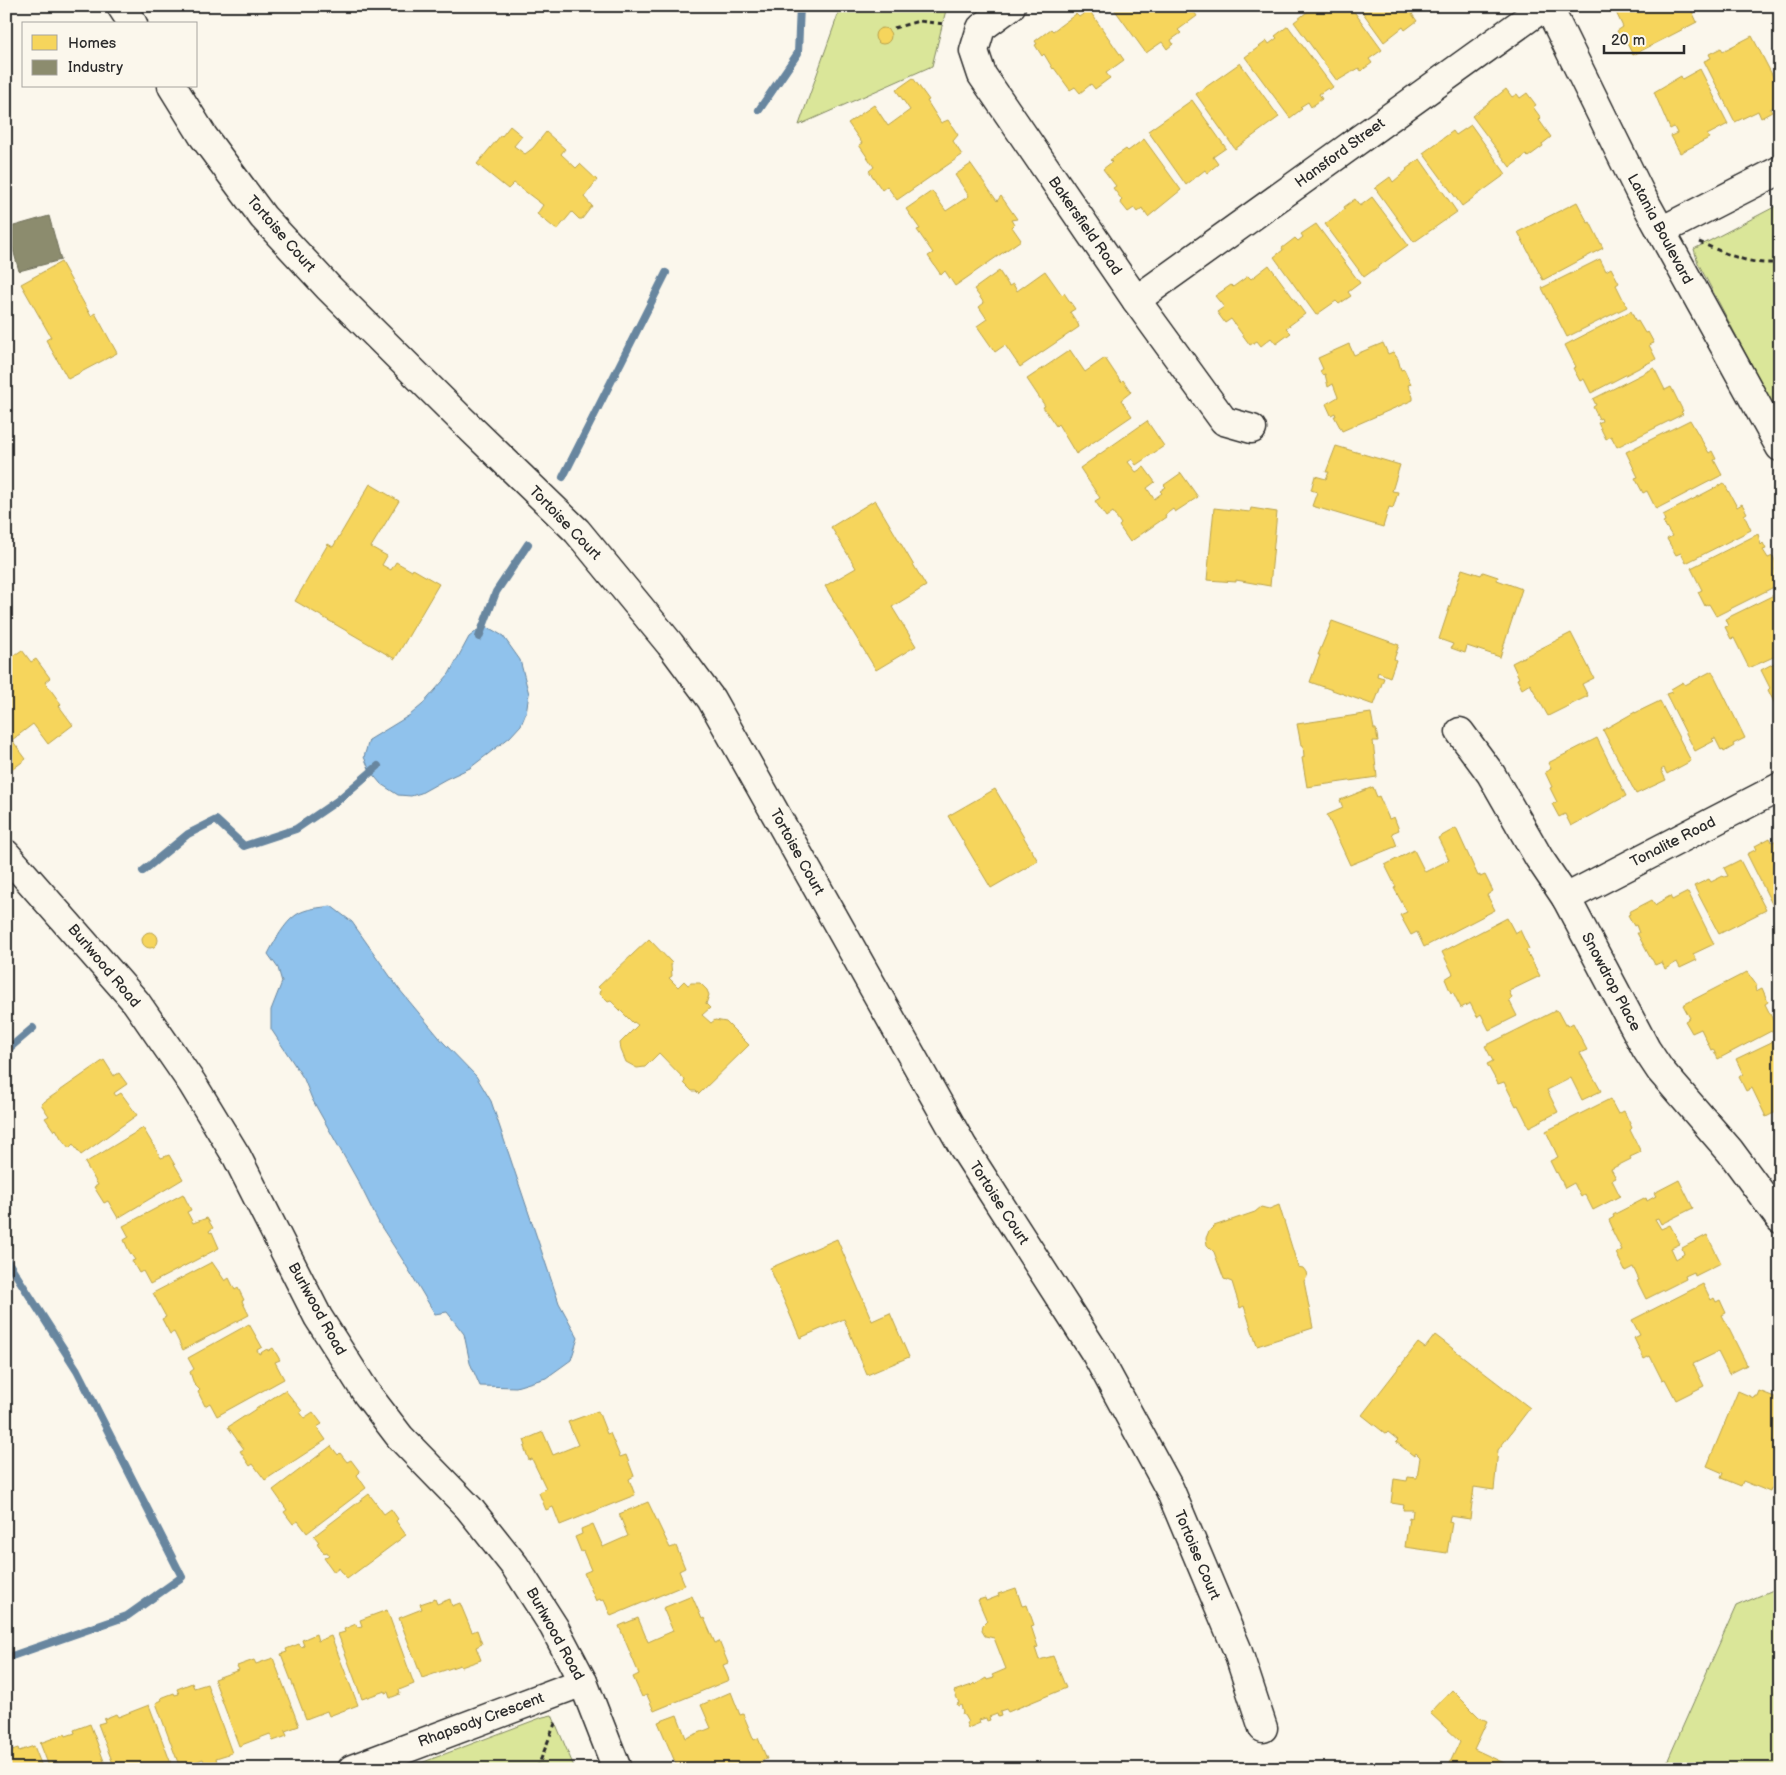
<svg xmlns="http://www.w3.org/2000/svg" width="1786" height="1775" font-family="'Balsamiq Sans',sans-serif">
<style>
.green{fill:#dae699;stroke:#828862}
.water{fill:#90c2ec;stroke:#68869f}
.homes{fill:#f6d55c;stroke:#b9a24d}
.industry{fill:#8c8c6e;stroke:#6f6f5a}
.lines{fill:none;stroke-linecap:round;stroke-linejoin:round}
.stream{stroke:#68869f;stroke-width:8}
.minor-casing{stroke:#2b2b2b;stroke-width:31}
.path{stroke:#2b2b2b;stroke-width:3;stroke-dasharray:5 4;stroke-linecap:butt}
.minor{stroke:#fbf7ec;stroke-width:28}
.labels{text-anchor:middle;dominant-baseline:central;stroke-width:5;stroke-linejoin:round;paint-order:stroke}
.street-label{font-size:15px;fill:#2b2b2b;stroke:#fbf7ec}
</style>
<rect width="100%" height="100%" fill="#fbf7ec"/>
<filter id="ink" filterUnits="userSpaceOnUse"><feTurbulence type="fractalNoise" baseFrequency=".02" numOctaves="2"/><feDisplacementMap in="SourceGraphic" scale="10" xChannelSelector="R" yChannelSelector="G"/><feConvolveMatrix kernelMatrix="1 2 1 2 8 2 1 2 1" color-interpolation-filters="sRGB"/></filter>
<g filter="url(#ink)">
<g class="green">
<polygon points="841,6 947,6 932,66 799,125"/>
<polygon points="1780,204 1780,419 1698,263 1694,249"/>
<polygon points="1780,1587 1780,1769 1664,1769 1736,1606"/>
<polygon points="552,1715 575,1769 405,1769 543,1717"/>
</g>
<g class="water">
<polygon points="482,627 491,629 503,636 520,660 526,683 529,694 526,713 521,725 510,737 470,768 446,779 421,793 411,796 398,795 381,784 370,771 364,757 369,740 410,715 422,705 449,674 469,637"/>
<path d="M331 906 352 922 399 989 443 1042 476 1076 491 1101 559 1303 578 1338 571 1360 546 1378 516 1387 480 1386 470 1363 464 1334 447 1312 435 1314 404 1262 380 1225 359 1183 312 1099 304 1079 271 1029V1010L282 982 278 968 268 954C274 942 285 922 296 915 306 908 320 908 331 906Z"/>
</g>
<g class="homes">
<polygon points="1112,6 1190,6 1197,16 1178,30 1181,33 1171,40 1173,44 1167,49 1162,42 1146,53"/>
<polygon points="1315,6 1318,8 1321,6 1350,6 1382,50 1369,59 1372,63 1361,71 1359,68 1337,81 1294,22"/>
<polygon points="1358,6 1423,6 1412,14 1417,21 1405,30 1403,27 1384,42"/>
<polygon points="1613,6 1696,6 1691,9 1697,22 1633,55 1624,38 1621,40 1617,31 1623,27"/>
<polygon points="1089,10 1124,60 1106,73 1110,78 1095,89 1091,84 1080,93 1075,87 1070,90 1054,68 1053,69 1044,54 1042,56 1035,45 1037,44 1035,41 1051,29 1053,31 1076,14 1079,17"/>
<polygon points="1288,26 1333,87 1329,90 1328,88 1319,94 1322,99 1311,107 1308,102 1300,107 1302,109 1290,118 1245,57 1267,41 1269,44 1277,38 1275,36"/>
<circle cx="883" cy="36" r="8"/>
<polygon points="1752,36 1780,90 1780,104 1770,109 1772,112 1761,118 1758,111 1735,122 1704,61 1711,58 1709,54 1721,48 1723,51"/>
<polygon points="1240,63 1279,117 1235,149 1196,94"/>
<polygon points="1700,69 1728,124 1707,135 1709,138 1680,153 1671,136 1677,133 1674,127 1670,129 1654,92 1681,76 1682,79"/>
<polygon points="913,78 929,100 927,101 941,123 948,120 958,135 953,141 962,155 897,200 887,186 882,190 869,171 874,167 859,145 862,143 848,123 874,105 888,126 910,110 896,90"/>
<polygon points="1506,89 1512,97 1517,94 1520,98 1527,93 1536,105 1533,107 1541,118 1539,120 1551,137 1542,144 1543,146 1528,157 1526,155 1510,167 1472,116"/>
<polygon points="1192,100 1226,148 1213,157 1218,164 1207,173 1205,170 1186,185 1148,131"/>
<polygon points="1471,125 1506,174 1462,206 1423,153 1453,131 1456,135"/>
<polygon points="510,126 522,136 514,146 525,154 533,148 546,132 565,149 561,154 576,168 580,164 597,180 584,197 592,206 582,219 579,219 572,212 557,230 537,214 543,205 514,183 508,189 477,164 501,135 502,136"/>
<polygon points="1144,139 1181,190 1148,217 1142,208 1137,212 1134,208 1128,212 1120,202 1122,200 1113,188 1116,186 1103,169 1112,162 1110,160 1126,149 1128,151"/>
<polygon points="1420,159 1457,212 1414,242 1375,188 1390,177 1393,182 1407,170 1406,169"/>
<polygon points="971,164 997,201 1001,196 1017,219 1011,220 1014,225 1012,227 1021,240 955,286 945,271 941,275 928,256 933,253 917,230 920,229 906,209 932,191 946,211 969,196 955,175"/>
<polygon points="1372,197 1408,245 1364,277 1325,224 1345,209 1344,207 1355,199 1360,206"/>
<polygon points="1577,202 1588,223 1590,222 1603,248 1543,280 1518,232"/>
<polygon points="1316,224 1360,283 1348,292 1351,296 1339,304 1336,301 1316,315 1274,257 1283,250 1282,248 1295,238 1298,241 1303,237 1301,234"/>
<polygon points="1600,259 1606,271 1611,268 1619,283 1616,285 1627,307 1567,337 1542,288"/>
<polygon points="61,262 91,316 95,313 117,353 68,379 46,340 51,337 21,284"/>
<polygon points="1269,265 1305,314 1286,328 1291,333 1276,344 1271,338 1261,346 1257,341 1250,345 1231,319 1225,323 1217,312 1224,307 1215,296 1231,285 1233,287 1248,276 1251,279"/>
<polygon points="999,271 1009,286 1013,284 1017,291 1045,271 1062,295 1064,293 1075,309 1070,312 1078,324 1079,327 1020,367 1005,345 995,352 977,326 987,319 979,307 984,303 974,289"/>
<polygon points="1631,311 1636,322 1638,321 1645,333 1648,332 1654,343 1649,345 1656,359 1591,393 1584,379 1580,381 1573,368 1576,367 1565,345"/>
<polygon points="1383,343 1388,354 1393,352 1398,359 1401,370 1404,369 1411,384 1408,385 1413,397 1413,400 1342,431 1334,416 1336,416 1335,413 1331,415 1326,404 1338,397 1333,384 1328,387 1325,374 1322,375 1320,371 1323,369 1318,358 1349,344 1354,355"/>
<polygon points="1070,350 1085,372 1105,358 1121,382 1123,380 1131,392 1121,400 1132,416 1076,454 1058,424 1056,426 1043,407 1045,406 1027,379"/>
<polygon points="1654,368 1665,390 1671,387 1683,411 1681,412 1683,414 1617,447 1611,436 1606,439 1598,423 1602,421 1601,418 1599,419 1593,407 1596,405 1593,399"/>
<polygon points="1690,420 1709,453 1712,451 1716,459 1714,460 1722,475 1656,509 1647,491 1643,493 1635,478 1638,477 1626,452"/>
<polygon points="1147,421 1164,446 1136,465 1132,459 1128,462 1136,472 1144,467 1155,482 1147,488 1154,499 1162,493 1160,491 1166,487 1164,485 1181,473 1198,497 1175,512 1173,509 1165,515 1166,517 1130,542 1119,526 1121,524 1113,512 1106,517 1095,501 1100,498 1080,468"/>
<polygon points="1336,446 1400,465 1392,491 1398,492 1393,508 1389,507 1383,527 1312,506 1317,492 1311,490 1315,476 1326,479 1329,472 1326,472"/>
<polygon points="1724,483 1737,507 1742,504 1747,513 1744,515 1751,530 1686,563 1681,553 1676,555 1667,539 1672,536 1663,522 1665,521 1663,515"/>
<polygon points="370,484 399,501 371,547 387,556 382,565 391,570 396,562 412,571 413,569 439,584 395,659 295,601 328,544 333,547"/>
<polygon points="875,500 926,586 892,607 916,646 876,670 825,586 856,568 831,527"/>
<polygon points="1214,508 1250,512 1251,508 1277,512 1270,586 1236,580 1236,582 1207,580"/>
<polygon points="1758,534 1761,545 1763,543 1766,549 1763,550 1768,558 1773,556 1778,567 1775,569 1780,577 1780,584 1716,616 1709,604 1705,606 1698,592 1702,590 1691,568"/>
<polygon points="1462,569 1481,575 1483,572 1498,577 1497,580 1522,589 1500,657 1467,646 1465,653 1451,648 1453,644 1439,639"/>
<polygon points="1780,592 1780,654 1749,668 1734,638 1731,639 1725,627 1728,626 1725,619"/>
<polygon points="1332,621 1399,645 1394,659 1396,660 1390,677 1378,672 1377,676 1384,678 1374,705 1310,682 1320,655 1318,655"/>
<polygon points="1571,633 1594,678 1582,684 1588,696 1548,716 1530,684 1522,689 1517,679 1519,678 1512,663"/>
<polygon points="22,650 31,662 36,659 50,678 45,682 61,704 59,706 73,725 48,744 33,724 12,740 26,759 9,772 6,768 6,661"/>
<polygon points="1780,660 1780,708 1778,705 1776,706 1768,690 1770,688 1761,670"/>
<polygon points="1712,671 1745,738 1733,744 1734,746 1724,752 1723,749 1721,750 1715,738 1712,739 1714,741 1695,751 1666,694 1672,692 1671,689 1683,682 1685,685"/>
<polygon points="1660,701 1691,761 1667,774 1664,768 1661,770 1666,780 1636,794 1603,730 1635,712 1635,713"/>
<polygon points="1371,713 1374,729 1376,729 1378,741 1373,741 1377,777 1307,787 1302,758 1304,757 1303,745 1301,745 1297,724"/>
<polygon points="1597,738 1626,796 1571,826 1565,814 1559,817 1552,804 1557,802 1550,788 1552,787 1545,772 1551,769 1548,763"/>
<polygon points="1373,787 1377,797 1379,796 1389,819 1394,817 1399,830 1392,833 1397,846 1350,865 1327,815 1343,808 1340,800"/>
<polygon points="995,789 1038,861 991,888 948,816"/>
<polygon points="1456,828 1478,876 1480,875 1480,877 1485,875 1493,891 1487,895 1495,910 1424,947 1417,932 1411,935 1400,915 1407,912 1394,888 1396,887 1385,865 1414,850 1425,872 1449,860 1438,838"/>
<polygon points="1780,834 1780,918 1779,918 1747,854 1757,849 1755,846 1770,838 1772,842 1777,840 1776,836"/>
<polygon points="1740,860 1766,910 1719,934 1694,886 1709,879 1711,882 1723,876 1724,877 1728,876 1724,868"/>
<polygon points="1688,892 1714,944 1693,954 1697,960 1680,968 1677,962 1665,969 1662,962 1655,965 1652,959 1651,959 1637,933 1639,933 1636,925 1634,926 1628,915 1630,914 1629,912 1652,900 1656,906 1656,904 1670,896 1672,900"/>
<polygon points="1507,918 1515,933 1520,930 1529,949 1526,950 1540,976 1509,991 1512,998 1509,1000 1517,1016 1489,1030 1481,1014 1477,1017 1470,1003 1461,1008 1453,992 1451,993 1445,979 1453,974 1442,952"/>
<circle cx="150" cy="940" r="8"/>
<polygon points="649,939 672,963 671,965 672,976 669,978 678,987 684,981 688,985 691,983 700,983 707,990 709,995 706,1004 710,1008 702,1015 711,1023 715,1020 726,1022 749,1045 699,1094 696,1091 692,1091 684,1083 685,1080 659,1053 645,1067 637,1068 626,1062 621,1050 620,1043 638,1025 634,1022 633,1023 611,1001 608,1002 600,994 601,990 598,987"/>
<polygon points="1747,972 1757,986 1755,987 1756,991 1762,988 1768,1002 1765,1004 1777,1028 1718,1059 1713,1049 1711,1050 1701,1029 1692,1033 1685,1021 1690,1018 1683,1005"/>
<polygon points="1557,1010 1565,1025 1567,1024 1568,1026 1573,1023 1587,1050 1580,1053 1601,1091 1582,1100 1571,1078 1547,1090 1558,1112 1529,1127 1518,1105 1516,1106 1504,1082 1498,1084 1487,1064 1493,1061 1485,1046"/>
<polygon points="1780,1038 1780,1110 1766,1117 1752,1088 1746,1091 1739,1077 1743,1074 1736,1059"/>
<polygon points="104,1060 114,1076 119,1073 127,1084 114,1093 116,1096 121,1093 137,1115 81,1155 73,1144 69,1148 61,1138 56,1129 54,1131 45,1118 49,1116 41,1104"/>
<polygon points="1610,1099 1618,1114 1624,1111 1632,1128 1630,1130 1641,1152 1630,1157 1631,1159 1611,1169 1616,1178 1612,1180 1620,1196 1593,1210 1585,1194 1581,1197 1574,1183 1565,1188 1557,1172 1556,1173 1550,1161 1558,1157 1546,1131"/>
<polygon points="143,1128 161,1158 169,1155 183,1179 118,1218 108,1201 104,1203 94,1187 98,1185 85,1163"/>
<polygon points="1679,1180 1693,1208 1661,1224 1658,1218 1655,1219 1661,1229 1670,1225 1680,1244 1671,1248 1676,1259 1684,1254 1682,1248 1707,1235 1721,1263 1695,1276 1694,1272 1685,1276 1686,1279 1646,1299 1637,1281 1639,1280 1633,1267 1625,1271 1616,1253 1622,1250 1612,1230 1613,1229 1609,1220 1614,1217 1613,1215 1646,1198 1647,1201 1656,1196 1654,1193"/>
<polygon points="183,1194 191,1210 187,1212 193,1223 207,1218 213,1228 209,1231 210,1233 212,1232 219,1248 150,1284 143,1271 139,1273 132,1261 135,1260 129,1251 124,1240 129,1237 123,1226"/>
<polygon points="1279,1205 1298,1267 1303,1268 1306,1272 1307,1277 1304,1281 1313,1328 1257,1346 1244,1306 1240,1308 1232,1282 1224,1279 1214,1252 1207,1245 1206,1238 1209,1231 1214,1226 1255,1212 1261,1207 1269,1209"/>
<polygon points="837,1239 872,1321 890,1313 909,1357 867,1375 844,1319 800,1338 770,1268"/>
<polygon points="212,1262 225,1281 229,1278 235,1290 238,1288 244,1300 242,1301 249,1315 183,1350 174,1332 170,1334 162,1319 166,1317 153,1293"/>
<polygon points="1703,1284 1711,1300 1714,1298 1716,1302 1720,1300 1726,1313 1722,1315 1747,1365 1729,1374 1718,1352 1693,1364 1704,1386 1676,1400 1665,1379 1662,1380 1650,1356 1644,1359 1634,1338 1640,1335 1632,1320"/>
<polygon points="249,1324 262,1347 257,1350 259,1354 267,1349 268,1351 273,1348 280,1360 275,1362 284,1379 217,1416 210,1403 205,1406 198,1392 200,1390 194,1384 190,1372 194,1369 188,1358"/>
<polygon points="1435,1335 1530,1408 1498,1450 1494,1490 1474,1487 1470,1519 1450,1516 1449,1522 1452,1523 1447,1553 1405,1547 1409,1517 1412,1518 1413,1510 1403,1510 1404,1505 1391,1503 1394,1479 1407,1481 1408,1477 1417,1478 1420,1457 1416,1453 1414,1456 1396,1442 1398,1440 1388,1432 1386,1434 1362,1415 1418,1343 1425,1348"/>
<polygon points="285,1390 302,1411 300,1412 304,1418 313,1412 322,1424 317,1427 326,1440 265,1480 253,1464 250,1466 240,1451 244,1449 228,1427"/>
<polygon points="1738,1391 1754,1398 1755,1396 1757,1396 1759,1391 1780,1399 1780,1493 1771,1489 1770,1492 1743,1481 1741,1486 1721,1478 1723,1473 1707,1466"/>
<polygon points="598,1411 607,1434 610,1433 620,1457 626,1455 634,1476 629,1479 635,1495 560,1525 553,1507 546,1510 539,1493 546,1488 532,1459 529,1460 524,1447 526,1446 524,1440 543,1432 553,1455 578,1445 568,1422"/>
<polygon points="331,1446 338,1455 340,1453 347,1462 351,1460 360,1472 357,1475 366,1488 307,1533 298,1521 293,1524 284,1512 287,1510 273,1490"/>
<polygon points="369,1494 384,1514 391,1509 398,1519 396,1521 406,1535 347,1579 339,1568 334,1572 324,1558 329,1555 327,1552 324,1553 317,1543 319,1542 314,1536"/>
<polygon points="648,1502 670,1548 676,1546 685,1568 679,1571 685,1585 611,1616 604,1600 601,1601 600,1599 596,1601 584,1573 591,1570 583,1551 581,1552 575,1537 582,1534 581,1529 593,1524 603,1547 628,1536 619,1514"/>
<polygon points="1016,1588 1022,1606 1027,1605 1034,1625 1031,1626 1038,1647 1035,1648 1039,1660 1053,1656 1066,1688 1008,1712 1006,1709 1000,1711 1001,1716 998,1717 997,1714 989,1717 990,1720 987,1721 986,1718 979,1720 980,1723 968,1728 966,1723 968,1722 964,1715 963,1715 962,1713 963,1713 961,1705 958,1706 957,1704 959,1703 954,1691 972,1685 974,1683 975,1685 986,1678 987,1680 994,1678 992,1675 1006,1669 994,1638 985,1636 982,1631 983,1625 987,1621 978,1600 985,1598 986,1601 999,1596 998,1594"/>
<polygon points="692,1596 702,1619 704,1618 715,1643 719,1641 728,1663 723,1665 729,1680 654,1711 647,1695 642,1697 633,1677 639,1674 619,1626 638,1618 648,1642 673,1631 663,1608"/>
<polygon points="435,1599 437,1604 450,1599 452,1606 460,1603 472,1632 477,1630 482,1644 476,1647 481,1660 461,1667 460,1665 422,1678 399,1618 422,1609 420,1604"/>
<polygon points="387,1610 414,1684 399,1690 400,1694 390,1698 388,1692 385,1693 385,1691 362,1699 338,1634 345,1632 344,1629 356,1624 357,1627 362,1626 360,1620"/>
<polygon points="316,1634 318,1641 331,1636 358,1705 329,1716 327,1711 306,1719 281,1654 287,1652 286,1649 299,1644 301,1647 304,1646 302,1640"/>
<polygon points="273,1658 299,1726 285,1731 287,1736 273,1741 270,1734 239,1746 214,1679 239,1670 237,1666 254,1660 256,1664"/>
<polygon points="192,1683 194,1688 207,1684 232,1753 216,1758 217,1762 206,1766 203,1759 180,1768 156,1703 162,1700 161,1698 174,1693 175,1695 179,1694 177,1689"/>
<polygon points="1452,1690 1479,1717 1487,1721 1474,1749 1517,1769 1447,1769 1460,1741 1430,1713"/>
<polygon points="731,1692 740,1715 743,1714 754,1740 758,1738 767,1759 761,1761 764,1769 678,1769 658,1722 677,1715 686,1738 711,1728 701,1705"/>
<polygon points="149,1705 173,1769 115,1769 98,1724 105,1722 104,1719 116,1714 118,1717"/>
<polygon points="90,1724 107,1769 50,1769 40,1743 65,1734 66,1736 75,1733 74,1730"/>
<polygon points="34,1746 43,1769 6,1769 6,1752 18,1748 19,1751"/>
</g>
<polygon class="industry" points="49,216 61,260 19,271 7,228"/>
<g class="lines">
<g class="stream">
<polyline points="759,110 798,53 800,6"/>
<polyline points="563,477 666,273"/>
<polyline points="479,637 496,592 528,544"/>
<polyline points="143,871 188,834 216,820 244,846 296,829 337,801 378,766"/>
<polyline points="6,1051 33,1028"/>
<polyline points="6,1259 77,1370 182,1577 127,1616 6,1658"/>
</g>
<g class="minor-casing">
<g id="minor">
<polyline points="121,6 133,24"/>
<polyline points="1011,6 981,28 974,51 982,75 1136,300 1224,421 1252,429"/>
<polyline points="1548,6 1640,193 1780,447"/>
<polyline points="172,86 203,136 263,217 328,287 461,419 577,531 670,644 711,699 963,1147 1096,1354 1170,1490 1237,1649 1263,1728"/>
<polyline points="1661,231 1780,170"/>
<polyline points="1136,300 1545,6"/>
<polyline points="1460,732 1491,774 1539,858 1566,898 1646,1049 1660,1070 1730,1151 1780,1219"/>
<polyline points="6,854 136,1002 192,1083 237,1157 318,1317 367,1394 400,1437 469,1508 515,1566 554,1627 583,1682 617,1769"/>
<polyline points="1566,898 1780,787"/>
<polyline points="352,1769 583,1682"/>
</g>
</g>
<g class="path">
<polyline points="894,28 919,21 944,24"/>
<path d="M1699 242C1725 253 1752 267 1780 262"/>
<polyline points="537,1769 556,1721"/>
</g>
<use href="#minor" class="minor"/>
</g>
</g>
<g class="labels">
<g class="street-label">
<text transform="translate(1340 153) rotate(-36)">Hansford Street</text>
<text transform="translate(1085 226) rotate(55)">Bakersfield Road</text>
<text transform="translate(1660 229) rotate(62)">Latania Boulevard</text>
<text transform="translate(281 234) rotate(49)">Tortoise Court</text>
<text transform="translate(565 523) rotate(46)">Tortoise Court</text>
<text transform="translate(1673 842) rotate(-27)">Tonalite Road</text>
<text transform="translate(797 852) rotate(61)">Tortoise Court</text>
<text transform="translate(104 966) rotate(50)">Burlwood Road</text>
<text transform="translate(1611 982) rotate(62)">Snowdrop Place</text>
<text transform="translate(999 1203) rotate(57)">Tortoise Court</text>
<text transform="translate(317 1309) rotate(61)">Burlwood Road</text>
<text transform="translate(1197 1555) rotate(67)">Tortoise Court</text>
<text transform="translate(555 1634) rotate(61)">Burlwood Road</text>
<text transform="translate(481 1720) rotate(-20)">Rhapsody Crescent</text>
</g>
</g>
<rect width="1786" height="1775" fill="none" stroke="#fbf7ec" stroke-width="25"/>
<rect x="12" y="12" width="1761" height="1750" fill="none" stroke="#2b2b2b" stroke-width="2" filter="url(#ink)"/>
<rect x="22" y="22" width="175" height="65" fill="#fbf7ec" stroke="#a8a59f"/>
<rect x="32" y="35" width="25" height="15" fill="#f6d55c" stroke="#a8a59f"/>
<text x="68" y="48" font-size="15" fill="#2b2b2b">Homes</text>
<rect x="32" y="60" width="25" height="15" fill="#8c8c6e" stroke="#a8a59f"/>
<text x="68" y="72" font-size="15" fill="#2b2b2b">Industry</text>
<path d="M1604 45v8h80v-8" fill="none" stroke="#2b2b2b" stroke-width="2.5"/>
<text x="1611" y="45" font-size="15" fill="#2b2b2b" stroke="#fbf7ec" stroke-width="4" paint-order="stroke">20 m</text>
</svg>
